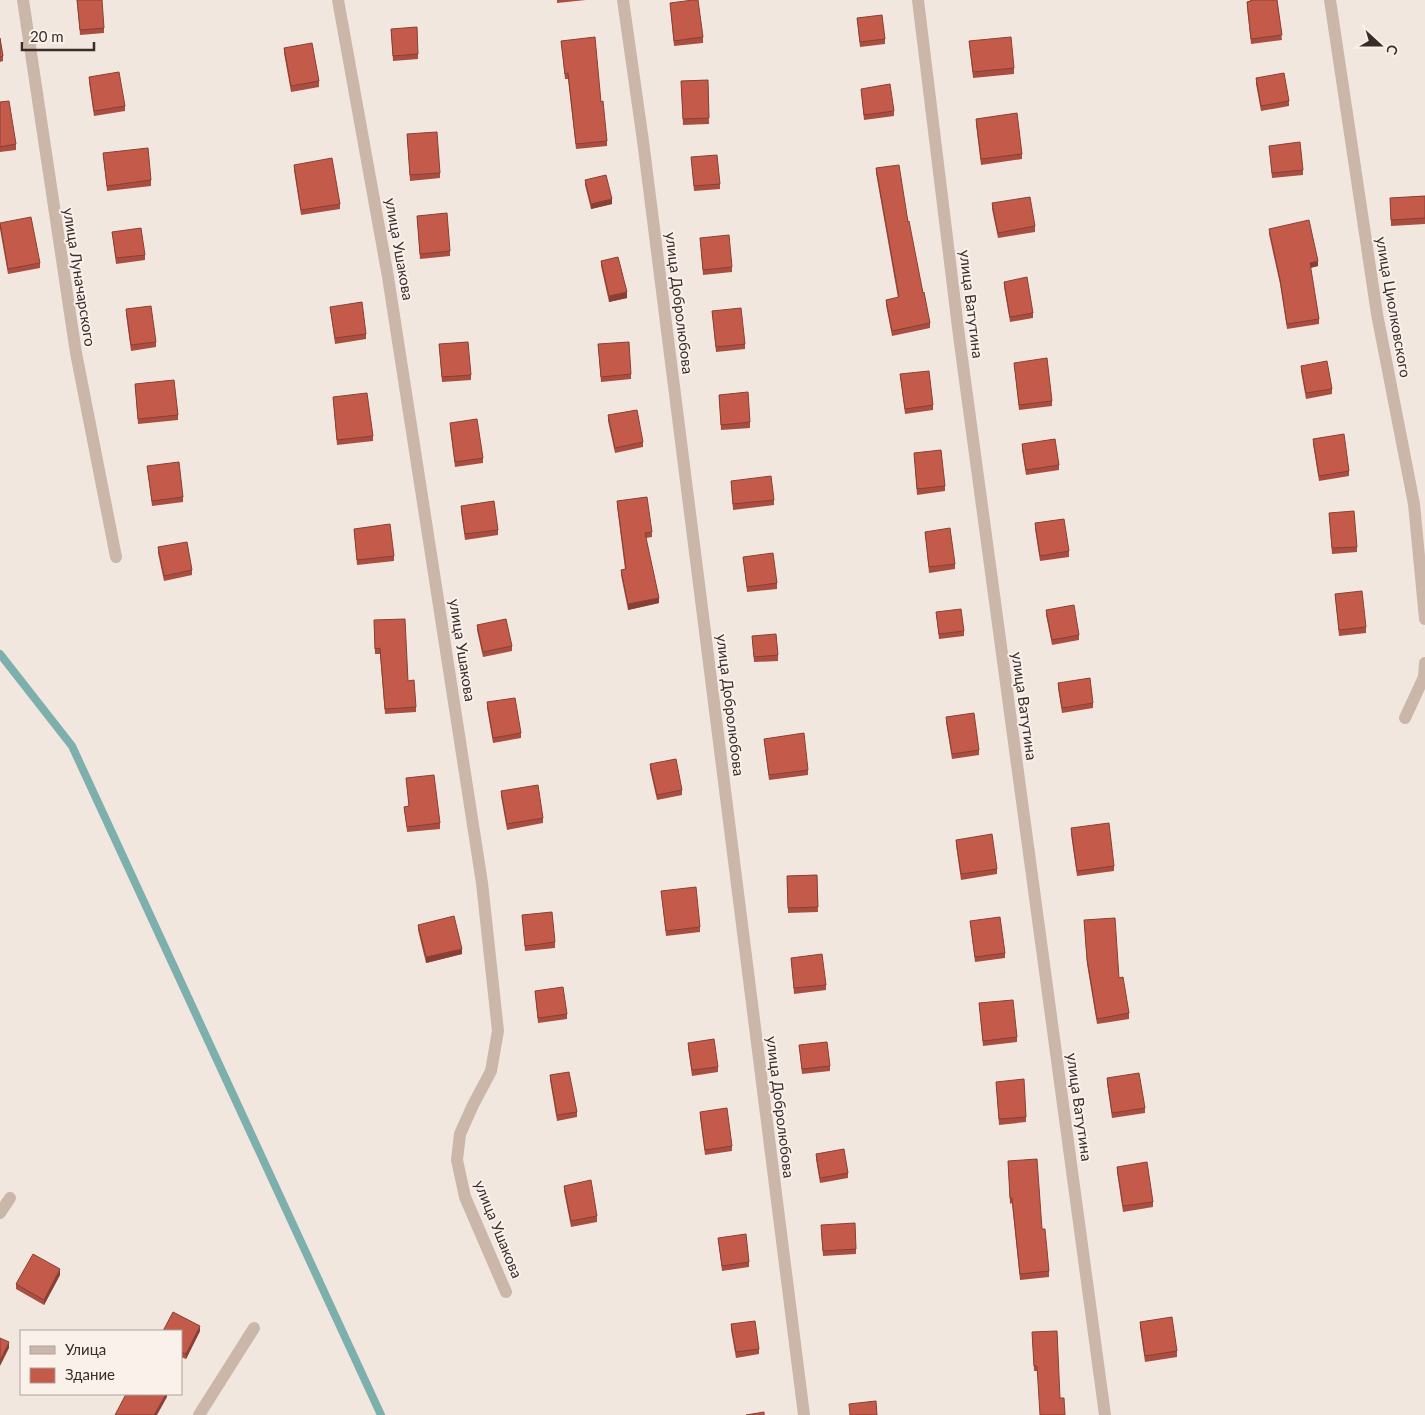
<svg xmlns="http://www.w3.org/2000/svg" width="1425" height="1415" font-family="Lato,sans-serif">
<style>
.lines{fill:none;stroke-linecap:round;stroke-linejoin:round}
.stream{stroke:#7dafac;stroke-width:8}
.street{stroke:#cbb6aa;stroke-width:12}
.wall{fill:#a94e40}
.shaded-wall{fill:#894034}
.building{fill:#c45b4a;stroke:#894034}
.labels{text-anchor:middle;dominant-baseline:central;stroke-width:4;stroke-linejoin:round;paint-order:stroke}
.street-label{font-size:15px;fill:#382d29;stroke:#faf1eb}
</style>
<rect width="100%" height="100%" fill="#f2e7de"/>
<g class="lines">
<polyline class="stream" points="0,654 72,746 381,1415"/>
<g class="street">
<polyline points="23,0 76,353 116,557"/>
<polyline points="338,0 388,277 482,883 498,1031 491,1071 473,1105 460,1134 457,1160 465,1197 506,1292"/>
<polyline points="623,0 643,141 804,1415"/>
<polyline points="918,0 959,336 1105,1415"/>
<polyline points="1330,0 1377,314 1414,504 1425,619"/>
<polyline points="1405,718 1424,677 1425,663"/>
<polyline points="0,1213 10,1198"/>
<polyline points="199,1415 254,1328"/>
</g>
</g>
<g class="wall">
<polygon points="77,0 104,28 104,33 80,35"/>
<polygon points="557,0 586,0 557,3"/>
<polygon points="1250,0 1277,0 1282,40 1251,44 1247,7 1247,2 1250,1"/>
<polygon points="670,3 703,37 703,43 674,46"/>
<polygon points="857,18 885,39 885,44 860,47"/>
<polygon points="391,29 418,54 418,59 393,61"/>
<polygon points="0,38 3,56 3,61 0,62"/>
<polygon points="561,41 601,102 607,141 607,146 576,149 568,79 565,79"/>
<polygon points="969,41 1014,68 1014,74 973,78"/>
<polygon points="284,48 319,81 319,87 291,92 284,53"/>
<polygon points="89,77 125,106 125,111 94,116 89,82"/>
<polygon points="1256,78 1289,101 1289,106 1261,111 1256,84"/>
<polygon points="708,80 709,124 683,125 681,81"/>
<polygon points="861,89 894,111 894,116 864,120"/>
<polygon points="0,102 16,144 16,150 0,152"/>
<polygon points="976,119 1022,154 1022,159 981,165 976,124"/>
<polygon points="407,134 440,173 440,178 410,181"/>
<polygon points="1269,146 1303,170 1303,175 1272,178"/>
<polygon points="103,153 151,180 151,186 107,191"/>
<polygon points="691,157 720,184 720,189 694,191"/>
<polygon points="294,165 340,204 340,209 301,215 294,170"/>
<polygon points="876,168 908,222 923,293 930,323 930,328 892,336 886,305 886,300 898,298 876,173"/>
<polygon points="585,180 612,204 591,209 585,185"/>
<polygon points="1425,196 1425,224 1391,226 1390,198"/>
<polygon points="992,203 1035,226 1035,232 998,238 992,209"/>
<polygon points="417,216 450,251 450,256 420,259"/>
<polygon points="0,223 40,263 40,268 8,274 0,229"/>
<polygon points="1269,229 1318,266 1310,268 1319,319 1319,324 1287,329 1280,284 1269,234"/>
<polygon points="112,232 145,255 145,260 116,264"/>
<polygon points="700,238 732,267 732,272 703,275"/>
<polygon points="601,261 627,298 609,302 601,266"/>
<polygon points="1004,282 1033,313 1033,318 1010,322 1004,287"/>
<polygon points="330,307 366,334 366,339 335,344"/>
<polygon points="126,309 156,342 156,347 131,351 126,314"/>
<polygon points="712,311 745,344 745,349 716,352"/>
<polygon points="439,344 471,375 471,380 442,382"/>
<polygon points="598,344 631,374 631,379 601,382"/>
<polygon points="1014,363 1052,401 1052,406 1019,410"/>
<polygon points="1301,366 1332,389 1332,394 1306,399 1301,371"/>
<polygon points="900,374 933,405 933,410 905,414"/>
<polygon points="135,384 178,415 178,420 138,424"/>
<polygon points="719,395 750,422 750,428 721,430"/>
<polygon points="333,397 373,436 373,441 337,445"/>
<polygon points="608,415 643,442 643,447 615,453 608,421"/>
<polygon points="450,423 483,458 483,463 455,467 450,428"/>
<polygon points="1313,439 1349,471 1349,476 1319,481 1313,444"/>
<polygon points="1022,444 1059,465 1059,470 1026,475 1022,450"/>
<polygon points="914,453 945,486 945,491 917,495"/>
<polygon points="147,466 183,497 183,502 152,506"/>
<polygon points="731,481 774,500 774,505 733,510"/>
<polygon points="617,501 652,532 652,537 646,538 659,603 628,610 621,575 621,570 625,569 617,506"/>
<polygon points="461,506 498,530 498,535 465,540 461,511"/>
<polygon points="1329,513 1357,547 1357,552 1332,554"/>
<polygon points="1035,523 1069,551 1069,557 1040,561 1035,529"/>
<polygon points="354,529 394,556 394,561 357,565"/>
<polygon points="925,532 955,564 955,569 929,573"/>
<polygon points="158,547 192,570 192,575 164,581 158,553"/>
<polygon points="743,557 777,583 777,589 747,592"/>
<polygon points="1335,594 1366,627 1366,633 1339,636"/>
<polygon points="1046,610 1079,635 1079,640 1052,645 1046,615"/>
<polygon points="936,612 964,631 964,636 939,639"/>
<polygon points="374,620 408,681 416,707 416,712 385,714 380,654 375,654"/>
<polygon points="477,625 512,646 512,651 483,657 477,630"/>
<polygon points="752,636 778,655 778,661 754,662"/>
<polygon points="1058,683 1093,703 1093,708 1062,713 1058,688"/>
<polygon points="487,702 521,733 521,738 493,743 487,708"/>
<polygon points="946,717 979,750 979,755 952,759 946,722"/>
<polygon points="764,739 808,770 808,775 769,780"/>
<polygon points="650,764 682,790 682,795 657,800 650,769"/>
<polygon points="406,778 440,823 440,829 407,832 404,807 409,806"/>
<polygon points="501,791 543,818 543,823 507,830 501,796"/>
<polygon points="1071,828 1114,866 1114,871 1077,876 1071,834"/>
<polygon points="956,840 997,869 997,874 961,880 956,845"/>
<polygon points="817,875 818,912 788,913 787,876"/>
<polygon points="661,891 700,927 700,932 666,936"/>
<polygon points="522,915 555,942 555,948 525,951"/>
<polygon points="1084,920 1119,978 1129,1013 1129,1019 1097,1024 1087,964"/>
<polygon points="970,921 1005,953 1005,958 975,962"/>
<polygon points="418,925 462,954 426,963 418,930"/>
<polygon points="791,958 826,985 826,990 794,994"/>
<polygon points="535,991 567,1014 567,1019 538,1023"/>
<polygon points="979,1003 1017,1037 1017,1042 983,1046"/>
<polygon points="688,1043 718,1067 718,1072 692,1076 688,1048"/>
<polygon points="799,1045 830,1066 830,1071 802,1074"/>
<polygon points="550,1075 577,1112 577,1117 557,1121 550,1080"/>
<polygon points="1107,1078 1145,1108 1145,1113 1112,1118 1107,1083"/>
<polygon points="996,1082 1026,1117 1026,1122 999,1125"/>
<polygon points="700,1112 732,1146 732,1151 705,1155 700,1117"/>
<polygon points="816,1154 848,1173 848,1178 820,1183 816,1159"/>
<polygon points="1008,1161 1049,1271 1049,1277 1020,1280 1012,1203 1010,1204"/>
<polygon points="1117,1167 1153,1202 1153,1207 1123,1212 1117,1172"/>
<polygon points="564,1186 597,1216 597,1222 571,1227 564,1191"/>
<polygon points="821,1230 856,1249 856,1254 823,1256"/>
<polygon points="718,1238 749,1262 749,1267 722,1271"/>
<polygon points="60,1275 44,1305 16,1289 16,1284"/>
<polygon points="1140,1322 1177,1351 1177,1357 1145,1362 1140,1327"/>
<polygon points="731,1324 759,1349 759,1354 736,1358 731,1330"/>
<polygon points="181,1331 200,1331 186,1359 181,1357"/>
<polygon points="1032,1332 1060,1398 1065,1415 1037,1371 1034,1371"/>
</g>
<g class="shaded-wall">
<polygon points="612,199 612,204 591,209 591,204"/>
<polygon points="1318,261 1318,266 1310,268 1310,263"/>
<polygon points="627,292 627,298 609,302 609,296"/>
<polygon points="659,598 659,603 628,610 628,604"/>
<polygon points="462,949 462,954 426,963 426,957"/>
<polygon points="60,1269 60,1275 44,1305 44,1300"/>
<polygon points="200,1326 200,1331 186,1359 186,1354"/>
<polygon points="9,1342 9,1348 0,1366 0,1361"/>
<polygon points="166,1394 167,1394 167,1397 157,1415 154,1415"/>
</g>
<g class="building">
<polygon points="77,0 102,0 104,28 80,30"/>
<polygon points="693,0 698,0 703,37 674,41 670,3"/>
<polygon points="1251,0 1277,0 1282,35 1251,39 1247,2 1251,1"/>
<polygon points="882,15 885,39 860,42 857,18"/>
<polygon points="417,27 418,54 393,56 391,29"/>
<polygon points="595,37 601,102 603,101 607,141 576,144 568,73 565,74 561,41"/>
<polygon points="1011,37 1014,68 973,72 969,41"/>
<polygon points="0,38 3,56 0,57"/>
<polygon points="312,43 319,81 291,86 284,48"/>
<polygon points="119,72 125,106 94,111 89,77"/>
<polygon points="1284,73 1289,101 1261,106 1256,78"/>
<polygon points="708,80 709,118 683,119 681,81"/>
<polygon points="890,84 894,111 864,115 861,89"/>
<polygon points="9,101 16,144 0,147 0,102"/>
<polygon points="1017,113 1022,154 981,159 976,119"/>
<polygon points="437,132 440,173 410,175 407,134"/>
<polygon points="1300,142 1303,170 1272,173 1269,146"/>
<polygon points="148,148 151,180 107,186 103,153"/>
<polygon points="717,155 720,184 694,186 691,157"/>
<polygon points="332,158 340,204 301,210 294,165"/>
<polygon points="899,165 908,222 909,221 923,293 924,292 930,323 892,331 886,300 899,297 876,168"/>
<polygon points="606,175 612,199 591,204 585,180"/>
<polygon points="1425,196 1425,218 1391,220 1390,198"/>
<polygon points="1030,197 1035,226 998,233 992,203"/>
<polygon points="447,213 450,251 420,254 417,216"/>
<polygon points="31,217 40,263 8,269 0,223"/>
<polygon points="1309,220 1318,261 1310,263 1319,319 1287,324 1280,279 1269,229"/>
<polygon points="141,228 145,255 116,258 112,232"/>
<polygon points="729,235 732,267 703,270 700,238"/>
<polygon points="618,257 627,292 609,296 601,261"/>
<polygon points="1027,277 1033,313 1010,317 1004,282"/>
<polygon points="362,302 366,334 335,338 330,307"/>
<polygon points="151,306 156,342 131,345 126,309"/>
<polygon points="741,308 745,344 716,347 712,311"/>
<polygon points="468,342 471,375 442,377 439,344"/>
<polygon points="629,342 631,374 601,377 598,344"/>
<polygon points="1047,358 1052,401 1019,405 1014,363"/>
<polygon points="1327,361 1332,389 1306,393 1301,366"/>
<polygon points="929,371 933,405 905,409 900,374"/>
<polygon points="174,380 178,415 138,419 135,384"/>
<polygon points="748,392 750,422 721,425 719,395"/>
<polygon points="367,393 373,436 337,440 333,397"/>
<polygon points="637,410 643,442 615,448 608,415"/>
<polygon points="477,419 483,458 455,462 450,423"/>
<polygon points="1344,434 1349,471 1319,476 1313,439"/>
<polygon points="1055,439 1059,465 1026,470 1022,444"/>
<polygon points="941,450 945,486 917,489 914,453"/>
<polygon points="179,462 183,497 152,501 147,466"/>
<polygon points="771,476 774,500 733,504 731,481"/>
<polygon points="647,497 652,532 645,533 659,598 628,604 621,570 626,569 617,501"/>
<polygon points="494,501 498,530 465,534 461,506"/>
<polygon points="1354,511 1357,547 1332,548 1329,513"/>
<polygon points="1064,519 1069,551 1040,556 1035,523"/>
<polygon points="390,524 394,556 357,560 354,529"/>
<polygon points="950,528 955,564 929,567 925,532"/>
<polygon points="187,542 192,570 164,576 158,547"/>
<polygon points="773,553 777,583 747,587 743,557"/>
<polygon points="1362,591 1366,627 1339,630 1335,594"/>
<polygon points="1074,605 1079,635 1052,640 1046,610"/>
<polygon points="961,609 964,631 939,634 936,612"/>
<polygon points="405,619 408,681 414,680 416,707 385,709 380,648 375,649 374,620"/>
<polygon points="506,619 512,646 483,652 477,625"/>
<polygon points="776,634 778,655 754,657 752,636"/>
<polygon points="1090,678 1093,703 1062,708 1058,683"/>
<polygon points="515,698 521,733 493,738 487,702"/>
<polygon points="974,713 979,750 952,754 946,717"/>
<polygon points="804,733 808,770 769,775 764,739"/>
<polygon points="676,759 682,790 657,795 650,764"/>
<polygon points="434,775 440,823 407,827 404,807 409,806 406,778"/>
<polygon points="538,785 543,818 507,824 501,791"/>
<polygon points="1109,823 1114,866 1077,871 1071,828"/>
<polygon points="992,834 997,869 961,874 956,840"/>
<polygon points="817,875 818,907 788,908 787,876"/>
<polygon points="696,887 700,927 666,931 661,891"/>
<polygon points="552,912 555,942 525,946 522,915"/>
<polygon points="454,916 462,949 426,957 418,925"/>
<polygon points="1000,917 1005,953 975,957 970,921"/>
<polygon points="1115,918 1119,978 1123,977 1129,1013 1097,1019 1087,959 1084,920"/>
<polygon points="822,954 826,985 794,988 791,958"/>
<polygon points="563,987 567,1014 538,1018 535,991"/>
<polygon points="1013,1000 1017,1037 983,1041 979,1003"/>
<polygon points="714,1039 718,1067 692,1070 688,1043"/>
<polygon points="827,1042 830,1066 802,1069 799,1045"/>
<polygon points="569,1072 577,1112 557,1115 550,1075"/>
<polygon points="1139,1073 1145,1108 1112,1113 1107,1078"/>
<polygon points="1024,1079 1026,1117 999,1119 996,1082"/>
<polygon points="727,1108 732,1146 705,1150 700,1112"/>
<polygon points="844,1149 848,1173 820,1178 816,1154"/>
<polygon points="1037,1159 1042,1229 1045,1229 1049,1271 1020,1274 1012,1198 1010,1198 1008,1161"/>
<polygon points="1147,1162 1153,1202 1123,1206 1117,1167"/>
<polygon points="591,1180 597,1216 571,1221 564,1186"/>
<polygon points="855,1223 856,1249 823,1251 821,1225"/>
<polygon points="746,1234 749,1262 722,1266 718,1238"/>
<polygon points="33,1254 60,1269 44,1300 16,1284"/>
<polygon points="173,1312 200,1326 186,1354 181,1352 181,1331 163,1331"/>
<polygon points="1172,1317 1177,1351 1145,1356 1140,1322"/>
<polygon points="755,1321 759,1349 736,1352 731,1324"/>
<polygon points="1057,1331 1060,1398 1064,1398 1065,1415 1040,1415 1037,1366 1034,1366 1032,1332"/>
<polygon points="0,1338 9,1342 0,1361"/>
<polygon points="126,1394 166,1394 154,1415 115,1415"/>
<polygon points="876,1401 877,1415 850,1415 849,1404"/>
<polygon points="764,1412 764,1415 746,1415"/>
</g>
<g class="labels">
<g class="street-label">
<text transform="translate(400 249) rotate(80)">улица Ушакова</text>
<text transform="translate(80 277) rotate(81)">улица Луначарского</text>
<text transform="translate(680 303) rotate(83)">улица Добролюбова</text>
<text transform="translate(972 304) rotate(83)">улица Ватутина</text>
<text transform="translate(1394 307) rotate(80)">улица Циолковского</text>
<text transform="translate(463 650) rotate(81)">улица Ушакова</text>
<text transform="translate(731 705) rotate(83)">улица Добролюбова</text>
<text transform="translate(1025 706) rotate(82)">улица Ватутина</text>
<text transform="translate(781 1107) rotate(83)">улица Добролюбова</text>
<text transform="translate(1080 1107) rotate(82)">улица Ватутина</text>
<text transform="translate(499 1229) rotate(68)">улица Ушакова</text>
</g>
</g>
<rect x="20" y="1330" width="162" height="65" fill="#faf1eb" stroke="#aca39d"/>
<rect x="30" y="1346" width="25" height="8" fill="#cbb6aa" stroke="#aca39d"/>
<text x="65" y="1355" font-size="15" fill="#382d29">Улица</text>
<rect x="30" y="1368" width="25" height="15" fill="#c45b4a" stroke="#aca39d"/>
<text x="65" y="1380" font-size="15" fill="#382d29">Здание</text>
<g transform="translate(1380 45) rotate(111)" stroke="#faf1eb" stroke-width="4" paint-order="stroke">
<path d="M0-4L9 19L0 12L-9 19Z" fill="#382d29"/>
<text y="-8" font-size="14" font-weight="bold" text-anchor="middle" fill="#382d29">С</text>
</g>
<path d="M22 42v8h72v-8" fill="none" stroke="#382d29" stroke-width="2.5"/>
<text x="30" y="42" font-size="15" fill="#382d29" stroke="#faf1eb" stroke-width="4" paint-order="stroke">20 m</text>
</svg>
